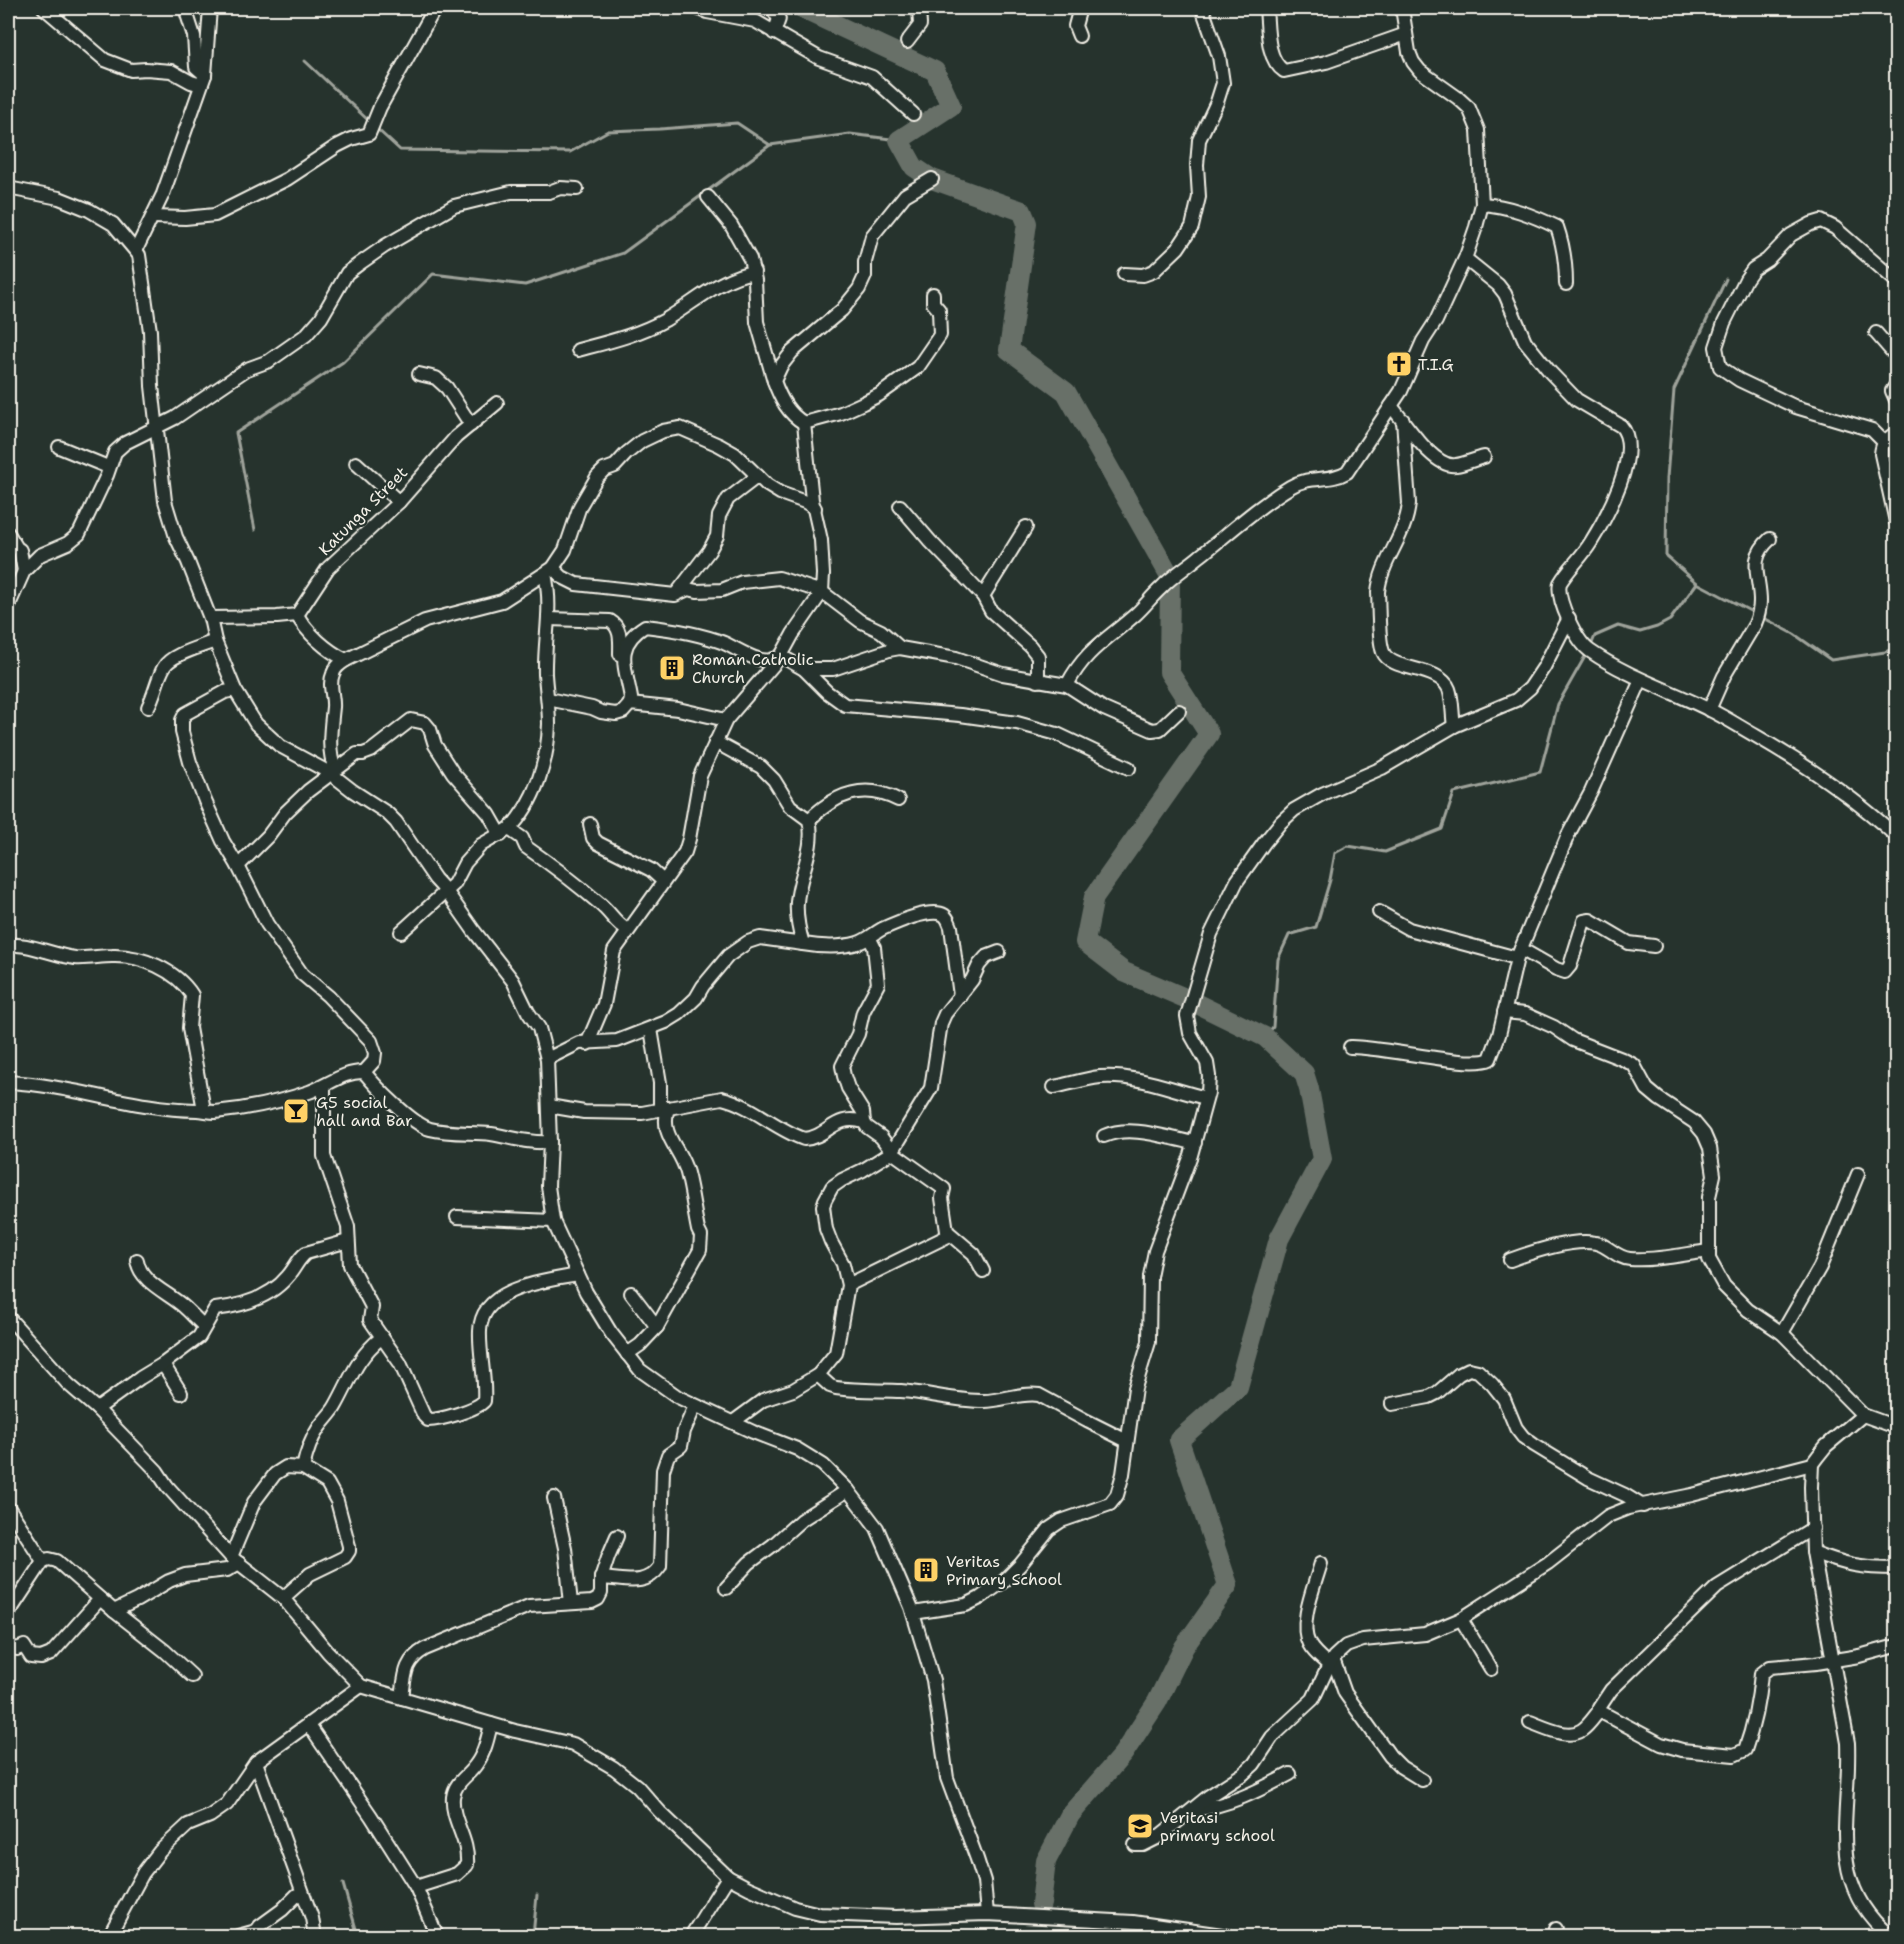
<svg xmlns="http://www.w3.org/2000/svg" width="1904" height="1944" font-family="'Shantell Sans',sans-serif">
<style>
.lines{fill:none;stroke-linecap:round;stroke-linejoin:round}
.stream{stroke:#9fa39b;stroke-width:3}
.river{stroke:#676f68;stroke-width:20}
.minor-casing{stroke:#f4f1e8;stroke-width:16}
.minor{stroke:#26332d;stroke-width:12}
.labels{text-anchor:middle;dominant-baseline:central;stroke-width:4.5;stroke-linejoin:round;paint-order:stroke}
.poi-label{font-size:16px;fill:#f4f1e8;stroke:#26332d;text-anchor:start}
.street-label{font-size:16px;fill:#f4f1e8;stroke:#26332d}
</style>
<rect width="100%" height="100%" fill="#26332d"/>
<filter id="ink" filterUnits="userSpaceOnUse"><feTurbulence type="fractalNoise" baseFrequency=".0167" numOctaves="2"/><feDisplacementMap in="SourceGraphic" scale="12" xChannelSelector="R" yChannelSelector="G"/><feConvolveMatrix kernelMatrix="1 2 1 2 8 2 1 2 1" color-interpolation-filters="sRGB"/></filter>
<g filter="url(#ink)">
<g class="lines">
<g class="stream">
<polyline points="305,61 369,121"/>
<polyline points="376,128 400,150 570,152 608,131 660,129 737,123 770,145"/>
<polyline points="1726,279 1674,390 1667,478 1666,556 1697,583 1754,613"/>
<polyline points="255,530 236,433 343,362 433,274 525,285 623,253 770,145 850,134 899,140"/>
<polyline points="1760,616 1794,634 1831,660 1885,652 1896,648"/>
<polyline points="1590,648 1595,636 1618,626 1640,632 1657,627 1670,620 1697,583"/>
<polyline points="1265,1037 1273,1027 1278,959 1289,935 1316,927 1330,880 1335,853 1348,846 1385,852 1442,829 1454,793 1540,772 1558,704 1587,653"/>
<polyline points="343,1884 358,1936"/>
<polyline points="533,1936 537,1895"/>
</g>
<polyline class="river" points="800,8 935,71 951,106 899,140 914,167 932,179 1022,211 1027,223 1009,350 1066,392 1170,576 1169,672 1209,734 1094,897 1085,942 1124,972 1185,998 1265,1037 1304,1073 1309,1089 1322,1159 1279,1239 1238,1387 1179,1440 1228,1585 1184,1647 1157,1702 1123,1754 1070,1815 1046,1861 1041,1904"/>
<g class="minor-casing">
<g id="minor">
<polyline points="44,8 105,60 131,70 146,69 171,71 191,82 201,85"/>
<polyline points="185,8 194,36 196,67 205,75"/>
<polyline points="697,8 707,12 755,21 819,58 872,77 913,114"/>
<polyline points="772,8 779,19 774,33"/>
<path d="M1266 8C1268 28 1266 59 1284 71L1326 62 1406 34"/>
<path d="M1402 8 1409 52 1413 62 1420 71 1458 98 1469 108 1478 130 1482 204 1476 227 1466 256 1467 260 1498 285 1505 294 1525 341 1550 372 1577 400 1621 426C1643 450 1606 518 1591 542 1582 557 1569 568 1560 583 1556 599 1576 641 1590 651 1626 676 1669 690 1708 709 1725 717 1740 727 1756 736 1806 765 1854 797 1896 836"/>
<polyline points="1079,36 1075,26 1080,8"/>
<polyline points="907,42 920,25 919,8"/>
<polyline points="8,188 59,198 89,210 113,224 139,255 150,331 152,386 165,501 176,537 188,562 210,618 215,641 235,690 256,724 280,746 330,773 353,791 387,813 396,822 435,879 446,891 474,931 513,981 528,1012 539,1028 547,1059 550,1142 548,1186 553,1221 586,1292 611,1333 640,1370 678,1397 753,1432 797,1449 823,1465 848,1490 877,1528 911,1607 924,1650 933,1680 947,1778 977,1859 984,1881 987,1914"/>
<polyline points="708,197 731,225 750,259 755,280 757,322 774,381"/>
<path d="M1482 204C1509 206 1532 215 1557 227 1564 247 1566 264 1566 284"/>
<polyline points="153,217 185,218 215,215 287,179 337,146 351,139 369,134 380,107 435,8"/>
<polyline points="136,250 163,194 205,75 210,8"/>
<polyline points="1124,274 1143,275 1154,271 1178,248 1192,227 1199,197 1197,165 1199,140 1217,102 1223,83 1219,56 1202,8"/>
<polyline points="1876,333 1896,356"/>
<path d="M578 350C608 342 638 335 665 320 694 303 721 277 754 272"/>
<polyline points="419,374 436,378 447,388 471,425"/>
<polyline points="1896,385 1892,391 1896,400"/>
<path d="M1391 406C1405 422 1434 469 1456 465 1465 464 1475 459 1484 457"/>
<path d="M1403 420 1409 503C1406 537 1381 560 1378 592 1379 607 1378 639 1383 652 1391 672 1439 665 1449 689 1453 700 1452 715 1454 726"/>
<path d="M804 423C788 414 780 398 774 381L781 366 792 352 842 310 859 289 865 276V262L872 236 905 195 932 179"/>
<path d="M1896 433C1887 439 1882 442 1881 454L1896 522"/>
<polyline points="1884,442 1872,430 1796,407 1739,380 1720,367 1716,347 1724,323 1746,279 1753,269 1767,260 1791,235 1811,224 1821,221 1835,228 1896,281"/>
<polyline points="59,447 108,467"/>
<polyline points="356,463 399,502"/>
<polyline points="900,506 930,541 983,596 991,611 1030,646 1038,656 1038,681"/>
<polyline points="8,533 17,548 20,550 24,571"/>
<polyline points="553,568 562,577 576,584 675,595 688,589 697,591 722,590 742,582 779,578 822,592 823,574 821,540 812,500 804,423 841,413 863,403 879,395 918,367 940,335 939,310 933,303 933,294"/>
<polyline points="676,594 709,551 717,536 719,516 728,499 758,476"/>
<polyline points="983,596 1026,527"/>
<polyline points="8,607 24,571 40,555 68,543 79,534 107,475 115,452 125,443 175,418 247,369 269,361 306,335 321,318 347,273 359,264 385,246 454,206 511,192 549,192 560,188 577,189"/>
<path d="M297 615C307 633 327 651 346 660 340 664 335 667 333 674 328 685 334 696 333 707 331 727 327 751 335 769"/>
<polyline points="210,618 277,617 297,615 328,568 399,502 456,437 497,403"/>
<path d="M549 619 610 621C622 628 620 642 620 654"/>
<polyline points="346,660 425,621 502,601 553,568 565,550 580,506 597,477 604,470 615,466 627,453 642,441 663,431 680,428 719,445 735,454 767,485 780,493 805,502 815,508"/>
<polyline points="804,669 833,669 889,650 900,648"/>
<path d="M1067 685C1086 649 1107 640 1136 614 1145 606 1152 596 1161 588 1172 576 1187 567 1200 556 1229 533 1258 506 1290 487 1312 474 1328 483 1347 472L1401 391 1423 341 1436 321 1466 256"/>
<polyline points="235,690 225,692 185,714 182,720 182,732 190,762 205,801 223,841 238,866 267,924 302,974 328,996 371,1041 375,1053 374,1061 364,1072"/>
<polyline points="548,699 592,708 601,712 616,714 623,712 630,704 678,709 726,720"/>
<path d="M630 704 631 698C626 668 613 646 645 626 672 629 698 633 724 643 735 648 747 656 758 659 767 662 773 660 781 656L804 669 827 692 845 705 960 715 1017 723 1057 734 1129 768"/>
<path d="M148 707C155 694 157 679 164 667 171 654 201 647 215 641"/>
<path d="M1709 710 1724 676 1755 624C1758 617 1760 608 1760 601 1760 575 1747 560 1770 539"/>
<path d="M715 742 761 767 774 780 790 806 809 820C816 847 799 875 797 902 796 916 799 931 803 944 821 947 840 948 858 943 869 939 873 934 882 929 895 923 931 907 944 915 948 918 949 922 951 927L960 996"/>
<path d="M809 820C835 794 864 782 898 800"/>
<polyline points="590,824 593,838 598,843 651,870 663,881"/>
<path d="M509 829C535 803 548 760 549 724 549 707 546 691 545 674 544 639 553 608 545 574"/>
<polyline points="238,866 268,836 285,813 308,791 357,754 363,754 371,751 411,720 425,723 430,729 435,745 453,773 489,814 501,835"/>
<polyline points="1379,912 1409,929 1517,958"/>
<path d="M401 932 454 884 465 863 481 845 509 829 522 838 526 847C552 865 577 884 600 904 611 913 615 923 627 930"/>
<polyline points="870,939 874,947 878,984 863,1012 858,1034 842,1066 844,1076 848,1088 863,1112 864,1122 867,1127 881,1137 892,1152 944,1189 942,1198 947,1231 974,1254 983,1271"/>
<path d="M8 944C14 945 20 945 26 946 42 949 59 956 75 958 88 959 100 956 112 956 141 955 176 970 192 995L189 1028 204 1110"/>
<polyline points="1521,949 1556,969 1565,972 1570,966 1584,921 1590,920 1629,943 1654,946"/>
<polyline points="1504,1012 1525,1014 1554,1027 1573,1040 1622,1059 1634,1065 1647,1089 1659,1099 1694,1122 1704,1134 1710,1148 1714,1175 1709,1197 1709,1259 1724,1286 1748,1310 1782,1333 1863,1415 1896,1427"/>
<polyline points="651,1029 660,1083 660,1110"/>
<polyline points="587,1044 604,1004 614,951 685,852 689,839 700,776 726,720 781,656 793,634 822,592 860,621 881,631 900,648 956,658 1003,674 1067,685 1104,709 1152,730 1160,729 1179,711"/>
<path d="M1350 1047C1380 1046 1471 1069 1490 1059L1499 1035 1517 958 1568 835 1591 792 1641 680"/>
<polyline points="547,1059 579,1043 617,1041 666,1022 679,1014 696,998 703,986 728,956 748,942 760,938 803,944"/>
<path d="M8 1082C72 1085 132 1109 197 1110 203 1110 209 1112 215 1112 247 1109 279 1102 309 1092 327 1086 344 1071 364 1072 376 1087 412 1124 430 1129 449 1134 471 1132 491 1134 510 1137 530 1144 550 1142"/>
<path d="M324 1087V1156L348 1227 350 1265 372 1307 370 1320 400 1363 424 1416 428 1420C441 1420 476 1410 484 1401 486 1378 479 1354 480 1331 481 1287 546 1281 578 1275"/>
<path d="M1054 1087C1069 1084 1084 1079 1100 1077 1136 1074 1172 1090 1206 1098"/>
<path d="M549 1106 584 1112 642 1113 722 1098C752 1105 775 1129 804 1139 829 1137 834 1113 864 1122"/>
<path d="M1104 1136C1132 1124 1166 1138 1195 1143"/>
<polyline points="457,1217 553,1221"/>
<path d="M137 1260C140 1282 167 1292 183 1306 190 1312 197 1320 204 1326"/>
<path d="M1510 1260C1532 1252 1572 1238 1596 1243 1608 1245 1616 1258 1630 1259 1654 1261 1685 1254 1709 1251"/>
<polyline points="848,1285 950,1235"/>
<polyline points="631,1293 657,1327"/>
<polyline points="8,1317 68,1384 97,1409 157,1471 167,1486 231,1557 283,1598 328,1652 361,1686 515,1731 573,1744 614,1768 637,1786 660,1812 728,1877 749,1888 795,1908 820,1914 896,1917 987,1914 1133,1922 1229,1936"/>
<polyline points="1782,1333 1820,1267 1858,1174"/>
<path d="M627 1354 640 1345 657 1327 700 1250 701 1236 698 1230C694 1211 692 1192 687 1173 681 1148 659 1136 668 1108"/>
<polyline points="163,1364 181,1393"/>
<path d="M818 1375 830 1386 836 1388C858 1391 880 1390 901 1391 929 1393 956 1401 984 1401 1002 1401 1021 1392 1039 1395L1087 1421 1127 1441"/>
<polyline points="1392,1404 1429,1397 1437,1393 1459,1374 1469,1369 1478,1371 1492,1384 1504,1399 1516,1428 1523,1437 1534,1445 1588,1478 1625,1495 1643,1506"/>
<path d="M97 1409 140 1378 163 1364 199 1337 215 1309C241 1306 271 1297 288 1276 295 1268 298 1259 306 1253L348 1241"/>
<path d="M1863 1415 1826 1446 1818 1456 1812 1464 1811 1487 1813 1552 1848 1743C1851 1817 1824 1881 1890 1936"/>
<polyline points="733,1422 763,1400 793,1390 818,1375 836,1353 848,1285 843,1264 831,1242 826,1229 823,1206 825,1200 832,1187 842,1180 863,1170 892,1152 931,1088 941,1023 945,1014 972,980 979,965 986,957 999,952"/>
<path d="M303 1468C306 1454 310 1441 318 1429 323 1421 330 1415 335 1407 350 1381 356 1358 381 1338"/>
<polyline points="554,1498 565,1548 571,1603"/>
<polyline points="8,1507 43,1561"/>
<path d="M1813 1528 1717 1587 1611 1690 1599 1708V1711L1661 1744 1682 1750 1734 1755 1745 1750C1753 1728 1759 1698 1761 1674L1770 1667 1816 1663 1859 1656 1896 1646"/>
<path d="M1813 1552C1845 1565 1862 1568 1896 1568"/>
<polyline points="231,1557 254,1502 275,1474 286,1467 303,1468 327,1483 337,1501 349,1546 349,1551 345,1557 310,1574 283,1598"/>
<path d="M1321 1563C1315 1585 1298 1623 1309 1644 1313 1652 1322 1659 1329 1665"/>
<path d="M601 1578C625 1579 645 1588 660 1566L663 1470 668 1455 681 1446 684 1431 695 1406"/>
<polyline points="726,1588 749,1563 773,1545 801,1520 848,1490"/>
<polyline points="114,1611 137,1600 169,1581 185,1575 227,1570 239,1563"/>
<polyline points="913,1613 966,1605 980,1598 1004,1581 1020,1565 1049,1529 1061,1521 1110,1504 1117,1495 1123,1474 1135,1388 1149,1342 1150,1276 1155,1251 1191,1155 1208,1093 1209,1076 1207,1063 1190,1033 1187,1016 1211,934 1237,881 1264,843 1281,822 1294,810 1322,794 1382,768 1454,726 1516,700 1530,688 1544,667 1569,618"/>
<polyline points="8,1614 43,1561 49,1559 57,1561 114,1611 165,1651 192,1676"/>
<polyline points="1461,1619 1491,1669"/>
<polyline points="8,1646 17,1649 24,1646 31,1657 41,1658 51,1654 100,1599"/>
<polyline points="1333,1659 1345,1693 1390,1756 1401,1767 1422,1780"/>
<path d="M402 1698C405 1675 404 1661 425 1649L529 1606 592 1602 598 1599 601 1593V1578L608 1557 617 1536"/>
<path d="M1530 1722C1544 1727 1568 1740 1582 1730 1589 1725 1594 1717 1599 1711"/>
<polyline points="308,1724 371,1816 416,1887 437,1936"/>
<polyline points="256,1762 312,1918 315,1936"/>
<path d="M1193 1810C1229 1806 1258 1791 1290 1774"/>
<polyline points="1135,1845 1143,1845 1157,1838 1209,1796 1243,1774 1254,1764 1272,1737 1313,1699 1329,1665 1334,1657 1346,1646 1363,1640 1425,1634 1461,1619 1548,1563 1608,1516 1628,1508 1692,1495 1812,1464"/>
<path d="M416 1887 457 1874 467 1865C469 1838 451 1821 453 1797 455 1781 469 1776 477 1763 485 1752 488 1737 491 1724"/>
<polyline points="109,1936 143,1873 160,1851 188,1825 210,1816 227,1804 256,1762 361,1686"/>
<polyline points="238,1936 256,1931"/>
<polyline points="253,1936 260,1926 282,1910 297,1895"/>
<polyline points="691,1936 728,1877"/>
<polyline points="1555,1936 1556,1929"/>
</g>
</g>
<use href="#minor" class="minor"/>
</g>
</g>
<defs>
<g id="church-square" transform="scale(1.35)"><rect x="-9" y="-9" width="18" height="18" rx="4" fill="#ffd166" stroke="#26332d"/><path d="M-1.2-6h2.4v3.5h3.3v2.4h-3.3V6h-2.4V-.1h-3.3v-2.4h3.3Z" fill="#111"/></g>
<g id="building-square" transform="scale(1.35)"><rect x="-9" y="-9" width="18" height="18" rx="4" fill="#ffd166" stroke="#26332d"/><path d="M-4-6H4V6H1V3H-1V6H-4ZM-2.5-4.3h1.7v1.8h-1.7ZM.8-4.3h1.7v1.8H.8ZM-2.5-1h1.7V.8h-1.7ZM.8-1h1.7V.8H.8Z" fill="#111"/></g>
<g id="bar-square" transform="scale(1.35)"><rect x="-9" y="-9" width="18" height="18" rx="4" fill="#ffd166" stroke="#26332d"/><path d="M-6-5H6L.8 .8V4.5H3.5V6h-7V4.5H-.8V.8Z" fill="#111"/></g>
<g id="school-square" transform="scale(1.35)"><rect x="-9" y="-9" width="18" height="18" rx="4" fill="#ffd166" stroke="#26332d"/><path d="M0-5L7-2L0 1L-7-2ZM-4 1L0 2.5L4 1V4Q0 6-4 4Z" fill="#111"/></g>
</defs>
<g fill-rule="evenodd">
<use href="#church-square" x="1399" y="364"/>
<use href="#building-square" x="672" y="668"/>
<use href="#bar-square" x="296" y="1111"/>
<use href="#building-square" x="926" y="1570"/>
<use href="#school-square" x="1140" y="1826"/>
</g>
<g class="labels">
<g class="poi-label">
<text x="1418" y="364">T.I.G</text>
<text x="692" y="659">Roman Catholic<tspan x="692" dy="18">Church</tspan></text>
<text x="316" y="1102">G5 social<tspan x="316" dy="18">hall and Bar</tspan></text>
<text x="946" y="1561">Veritas<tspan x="946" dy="18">Primary School</tspan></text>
<text x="1160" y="1817">Veritasi<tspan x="1160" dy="18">primary school</tspan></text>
</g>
<g class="street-label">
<text transform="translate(363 511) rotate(-45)">Katunga Street</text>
</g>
</g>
<rect width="1904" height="1944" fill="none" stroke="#26332d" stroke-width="30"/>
<rect x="15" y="15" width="1874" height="1914" fill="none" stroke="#f4f1e8" stroke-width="2" filter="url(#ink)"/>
</svg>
